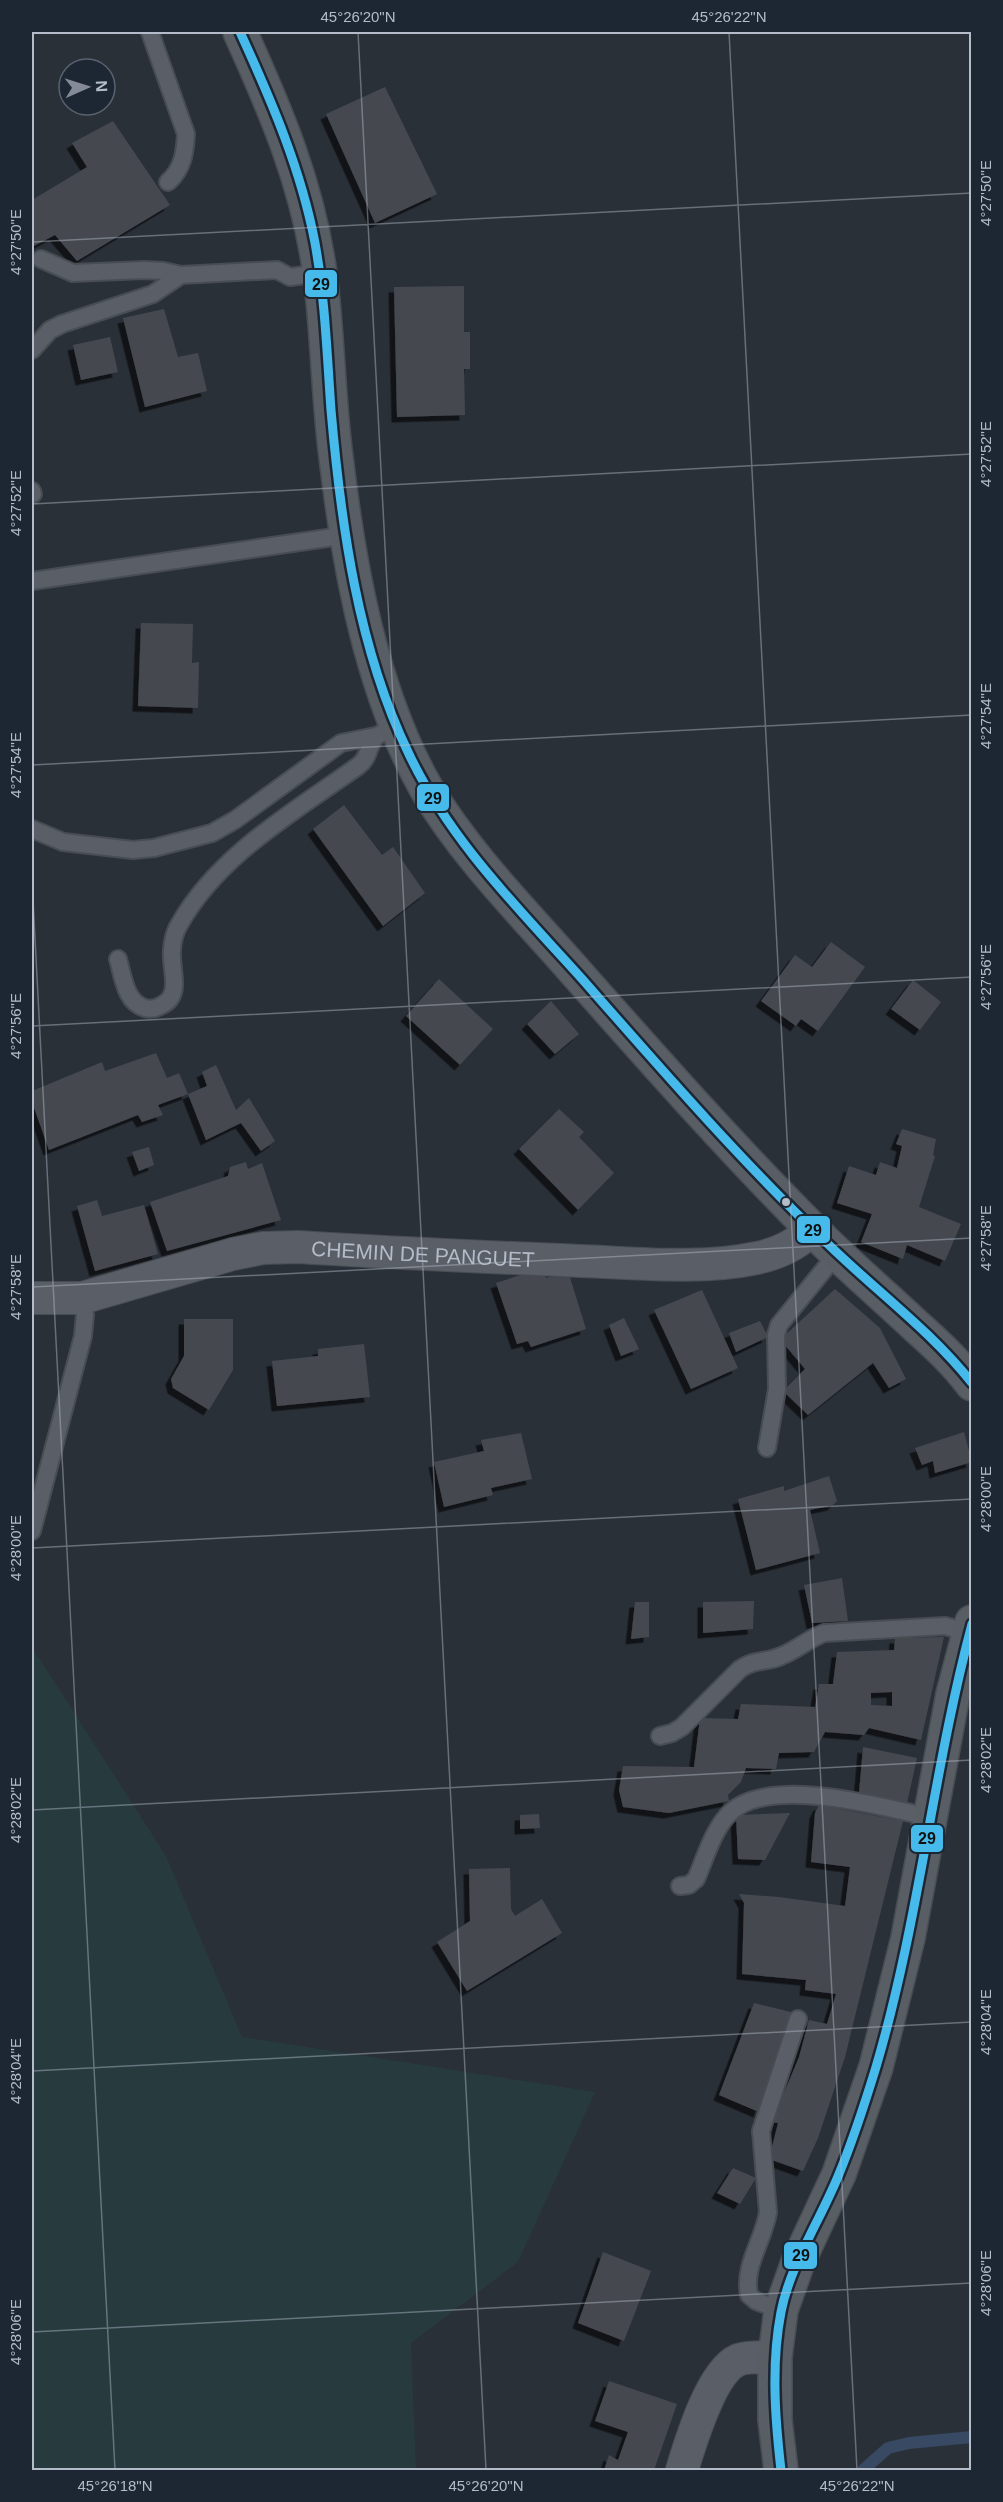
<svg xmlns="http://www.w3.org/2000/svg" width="1003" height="2502" font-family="Helvetica,sans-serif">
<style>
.green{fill:#273a3e}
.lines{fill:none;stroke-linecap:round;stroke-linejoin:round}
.stream{stroke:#384963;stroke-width:12}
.building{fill:#444950;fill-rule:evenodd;filter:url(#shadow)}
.lane-casing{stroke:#484c53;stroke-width:20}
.street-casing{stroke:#484c53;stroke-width:34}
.secondary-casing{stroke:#484c53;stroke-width:36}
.lane{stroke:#5a5e66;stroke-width:16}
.street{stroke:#5a5e66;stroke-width:32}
.secondary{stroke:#595d64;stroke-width:33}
.bus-1-casing{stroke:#1d2633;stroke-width:14}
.bus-1{stroke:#47baec;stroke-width:9}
.ticks{fill:none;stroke:#b4bcc9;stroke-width:1.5;stroke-opacity:0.45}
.bus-dot{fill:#b4bcc9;stroke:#1d2633;stroke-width:2}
.labels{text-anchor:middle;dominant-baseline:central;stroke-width:4.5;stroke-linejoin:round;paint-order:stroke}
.street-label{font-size:21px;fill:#b4bcc9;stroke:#1d2633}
.line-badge{stroke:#1d2633;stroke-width:2}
.pale-badge-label{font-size:16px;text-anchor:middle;font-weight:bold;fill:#111}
.neatline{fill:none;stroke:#b4bcc9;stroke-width:2}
.ticks-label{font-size:15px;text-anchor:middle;fill:#b4bcc9}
</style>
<defs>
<filter id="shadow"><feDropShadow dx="-5.5" dy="5.5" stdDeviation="0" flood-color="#0009"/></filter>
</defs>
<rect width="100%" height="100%" fill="#2a3038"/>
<polygon class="green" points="32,1647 166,1856 242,2037 595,2092 518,2262 411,2343 416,2470 32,2470"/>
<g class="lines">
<polyline class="stream" points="863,2470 888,2448 909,2443 972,2437"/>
</g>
<g class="building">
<polygon points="385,87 437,194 375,223 326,114"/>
<polygon points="113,121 170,205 77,261 55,235 32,247 32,200 87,167 72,143"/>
<polygon points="464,286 464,332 470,332 470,369 464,369 465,415 397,417 394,287"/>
<polygon points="164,309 178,357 198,353 207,391 145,407 123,318"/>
<polygon points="110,337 118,372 81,380 73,345"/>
<polygon points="141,623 193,624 192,663 199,662 198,708 138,706"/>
<polygon points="344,805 382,855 393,847 425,893 383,926 313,829"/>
<polygon points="831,942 865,967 818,1031 801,1019 796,1026 761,1001 795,955 812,967"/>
<polygon points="439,979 493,1029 460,1065 406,1016"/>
<polygon points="913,980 941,1002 920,1030 891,1009"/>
<polygon points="551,1001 579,1034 555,1054 527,1024"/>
<polygon points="156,1053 167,1078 179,1073 188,1094 158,1105 163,1115 142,1122 138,1115 49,1150 32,1102 32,1091 102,1062 105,1071"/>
<polygon points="216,1065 236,1110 249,1098 275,1141 261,1151 241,1123 206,1140 188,1094 207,1086 202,1072"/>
<polygon points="559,1109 584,1132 579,1137 614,1173 578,1210 519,1149"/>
<polygon points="902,1129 936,1139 933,1155 935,1156 919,1207 961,1224 945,1261 907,1245 903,1259 861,1242 872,1214 837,1203 849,1166 876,1175 880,1162 897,1168 902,1146 896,1144"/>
<polygon points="149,1147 154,1165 139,1171 132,1152"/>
<polygon points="246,1162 248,1169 262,1163 281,1220 167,1251 150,1202 228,1176 230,1167"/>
<polygon points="97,1200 102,1216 144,1205 158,1254 95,1271 77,1206"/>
<polygon points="542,1268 546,1278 568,1271 586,1329 531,1347 528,1341 517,1344 496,1283"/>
<polygon points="835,1289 880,1328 906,1379 889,1388 873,1363 808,1415 783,1391 805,1369 784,1344 784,1336"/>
<polygon points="702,1290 738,1368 691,1389 654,1310"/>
<polygon points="624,1318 639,1349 621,1356 609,1325"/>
<polygon points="184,1319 233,1319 233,1370 209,1410 173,1388 171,1379 184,1356"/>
<polygon points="760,1321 768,1337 736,1352 729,1333"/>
<polygon points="364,1344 370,1397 277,1406 272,1361 318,1356 318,1349"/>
<polygon points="964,1432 972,1462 935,1473 933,1461 922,1465 915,1448"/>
<polygon points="521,1433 532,1479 491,1488 493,1495 444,1507 434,1462 484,1451 481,1440"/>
<polygon points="829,1476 837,1501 833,1505 810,1510 820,1553 756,1570 738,1499 784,1486 784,1491"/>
<polygon points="842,1578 848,1621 812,1623 804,1585"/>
<polygon points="754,1601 753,1629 703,1633 703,1602"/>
<polygon points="635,1602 649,1602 649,1637 631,1639"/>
<path d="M944 1637 921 1740 869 1728 864 1735 825 1732 814 1752 779 1753 776 1769 746 1768 741 1782 728 1795 729 1801 669 1813 623 1807 619 1790 623 1766 694 1767 700 1718 738 1719 741 1704 815 1707 819 1684H833L837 1652 894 1650 895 1638ZM892 1692V1706L871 1705V1693Z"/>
<polygon points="863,1747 917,1758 907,1803 859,1793"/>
<polygon points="819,1805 903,1821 845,2057 818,2138 803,2171 769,2159 778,2123 770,2122 776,2112 799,2057 809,2020 827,2024 836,1994 805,1990 806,1980 742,1974 744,1903 739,1894 779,1897 845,1906 850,1867 811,1862 815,1813"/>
<polygon points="790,1813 765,1860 738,1859 736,1815"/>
<polygon points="539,1814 540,1828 520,1829 520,1815"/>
<polygon points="510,1868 511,1909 515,1916 542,1899 562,1933 467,1991 437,1942 470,1921 469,1869"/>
<polygon points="754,2003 791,2012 759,2112 719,2095"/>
<polygon points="733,2168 756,2178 740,2204 717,2193"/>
<polygon points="603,2252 651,2271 624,2341 578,2323"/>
<polygon points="609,2381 677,2404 654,2470 604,2470 609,2455 618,2460 628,2432 595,2421"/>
</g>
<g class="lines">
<g class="lane-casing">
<g id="lane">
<path d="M150 32 186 134C185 152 183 169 168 182"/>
<polyline points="41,259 73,273 144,270 163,271 181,275"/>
<polyline points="32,350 50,330 62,324 153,294 181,275 277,270 290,277 320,273"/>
<polyline points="32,491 33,494"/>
<polyline points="32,581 348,535"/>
<polyline points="32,829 63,842 133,850 154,848 212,833 235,820 341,743 376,736"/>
<path d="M118 959C123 976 125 1002 145 1008 151 1010 157 1008 162 1005 183 995 170 968 172 951 172 943 175 931 179 925 218 855 295 811 358 766 371 757 367 744 377 736 382 732 392 730 398 727"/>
<polyline points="767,1448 777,1389 776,1335 779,1325 827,1266 840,1256"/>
<polyline points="32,1531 83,1336 85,1315 82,1298"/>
<path d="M660 1736 672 1733 682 1727 740 1669C756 1658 767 1663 781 1656 797 1650 808 1639 824 1633L945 1626 972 1633"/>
<path d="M680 1886 689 1885 696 1879C705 1859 712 1833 727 1816 763 1773 884 1807 932 1818"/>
<path d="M781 2310 756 2301 749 2295C743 2265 764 2240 768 2212L761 2131 798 2019"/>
</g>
</g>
<g class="street-casing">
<g id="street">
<path id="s1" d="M32 1298H82L233 1254 263 1248 298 1247C392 1253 486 1257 580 1261 637 1263 700 1270 757 1258 780 1253 795 1245 812 1230"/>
<path d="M682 2470C690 2444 711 2372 738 2360 748 2356 764 2358 775 2357"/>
</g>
</g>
<g class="secondary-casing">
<g id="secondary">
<path d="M240 32C276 111 308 186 320 274 328 335 328 397 336 457 349 567 371 691 426 788 465 854 522 911 572 968 650 1056 728 1145 811 1228 844 1262 881 1293 916 1326 936 1344 956 1362 972 1384"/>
<polyline points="781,2470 775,2420 775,2357 781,2310 798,2262 839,2174 876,2067 908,1938 953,1694 972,1622"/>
</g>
</g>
<use href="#lane" class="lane"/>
<use href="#street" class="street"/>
<use href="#secondary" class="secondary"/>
<g class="bus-1-casing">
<g id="bus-1">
<path d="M240 32C271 100 301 169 315 243 325 298 327 354 331 410 341 525 358 648 408 752 449 840 519 909 583 980 662 1070 741 1161 828 1244 875 1290 931 1331 972 1383"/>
<path d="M781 2470C775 2418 771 2364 781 2312 790 2265 821 2219 839 2174 853 2140 865 2103 876 2067 919 1922 933 1770 972 1624"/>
</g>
</g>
<use href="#bus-1" class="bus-1"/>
</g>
<path class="ticks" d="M358 32 486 2470M729 32 857 2470M32 242 972 193M32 504 972 454M32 765 972 715M32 881 115 2470M32 1026 972 977M32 1287 972 1238M32 1548 972 1499M32 1810 972 1760M32 2071 972 2022M32 2332 972 2283"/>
<circle class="bus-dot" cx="786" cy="1202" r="5"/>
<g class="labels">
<g class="street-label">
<text stroke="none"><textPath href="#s1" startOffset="398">CHEMIN DE PANGUET</textPath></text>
</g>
</g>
<g class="line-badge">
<rect x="304" y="269" width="34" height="29" rx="6" fill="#47baec"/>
<rect x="416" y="783" width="34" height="29" rx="6" fill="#47baec"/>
<rect x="796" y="1215" width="35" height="29" rx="6" fill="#47baec"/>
<rect x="910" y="1824" width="34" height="29" rx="6" fill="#47baec"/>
<rect x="783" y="2241" width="35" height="29" rx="6" fill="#47baec"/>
</g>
<g class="pale-badge-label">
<text x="321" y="290">29</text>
<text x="433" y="804">29</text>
<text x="813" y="1236">29</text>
<text x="927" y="1844">29</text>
<text x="801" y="2261">29</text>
</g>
<rect width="1003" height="2502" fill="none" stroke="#1d2633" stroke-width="66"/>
<g transform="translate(87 87) rotate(87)"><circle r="28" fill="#1d2633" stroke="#59626f" stroke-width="1.5"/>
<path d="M0-4.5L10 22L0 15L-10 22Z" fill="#848b96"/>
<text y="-9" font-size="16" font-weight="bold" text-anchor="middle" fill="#b4bcc9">N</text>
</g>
<rect x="33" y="33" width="937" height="2436" class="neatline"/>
<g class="ticks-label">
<text x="358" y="22">45°26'20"N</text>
<text x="729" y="22">45°26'22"N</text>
<text transform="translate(986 193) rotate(-90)" y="5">4°27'50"E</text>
<text transform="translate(16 242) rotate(-90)" y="5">4°27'50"E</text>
<text transform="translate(986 454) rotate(-90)" y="5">4°27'52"E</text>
<text transform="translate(16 503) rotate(-90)" y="5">4°27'52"E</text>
<text transform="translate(986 716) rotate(-90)" y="5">4°27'54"E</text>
<text transform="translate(16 765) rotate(-90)" y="5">4°27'54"E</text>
<text transform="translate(986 977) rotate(-90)" y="5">4°27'56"E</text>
<text transform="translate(16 1026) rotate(-90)" y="5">4°27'56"E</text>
<text transform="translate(986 1238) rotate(-90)" y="5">4°27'58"E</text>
<text transform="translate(16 1287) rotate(-90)" y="5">4°27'58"E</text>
<text transform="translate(986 1499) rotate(-90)" y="5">4°28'00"E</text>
<text transform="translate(16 1548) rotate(-90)" y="5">4°28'00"E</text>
<text transform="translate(986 1760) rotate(-90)" y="5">4°28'02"E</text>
<text transform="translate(16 1810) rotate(-90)" y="5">4°28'02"E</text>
<text transform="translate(986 2022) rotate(-90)" y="5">4°28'04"E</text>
<text transform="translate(16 2071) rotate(-90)" y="5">4°28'04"E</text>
<text transform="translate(986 2283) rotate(-90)" y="5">4°28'06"E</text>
<text transform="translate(16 2332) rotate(-90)" y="5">4°28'06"E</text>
<text x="115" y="2491">45°26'18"N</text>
<text x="486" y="2491">45°26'20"N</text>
<text x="857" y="2491">45°26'22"N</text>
</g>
</svg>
